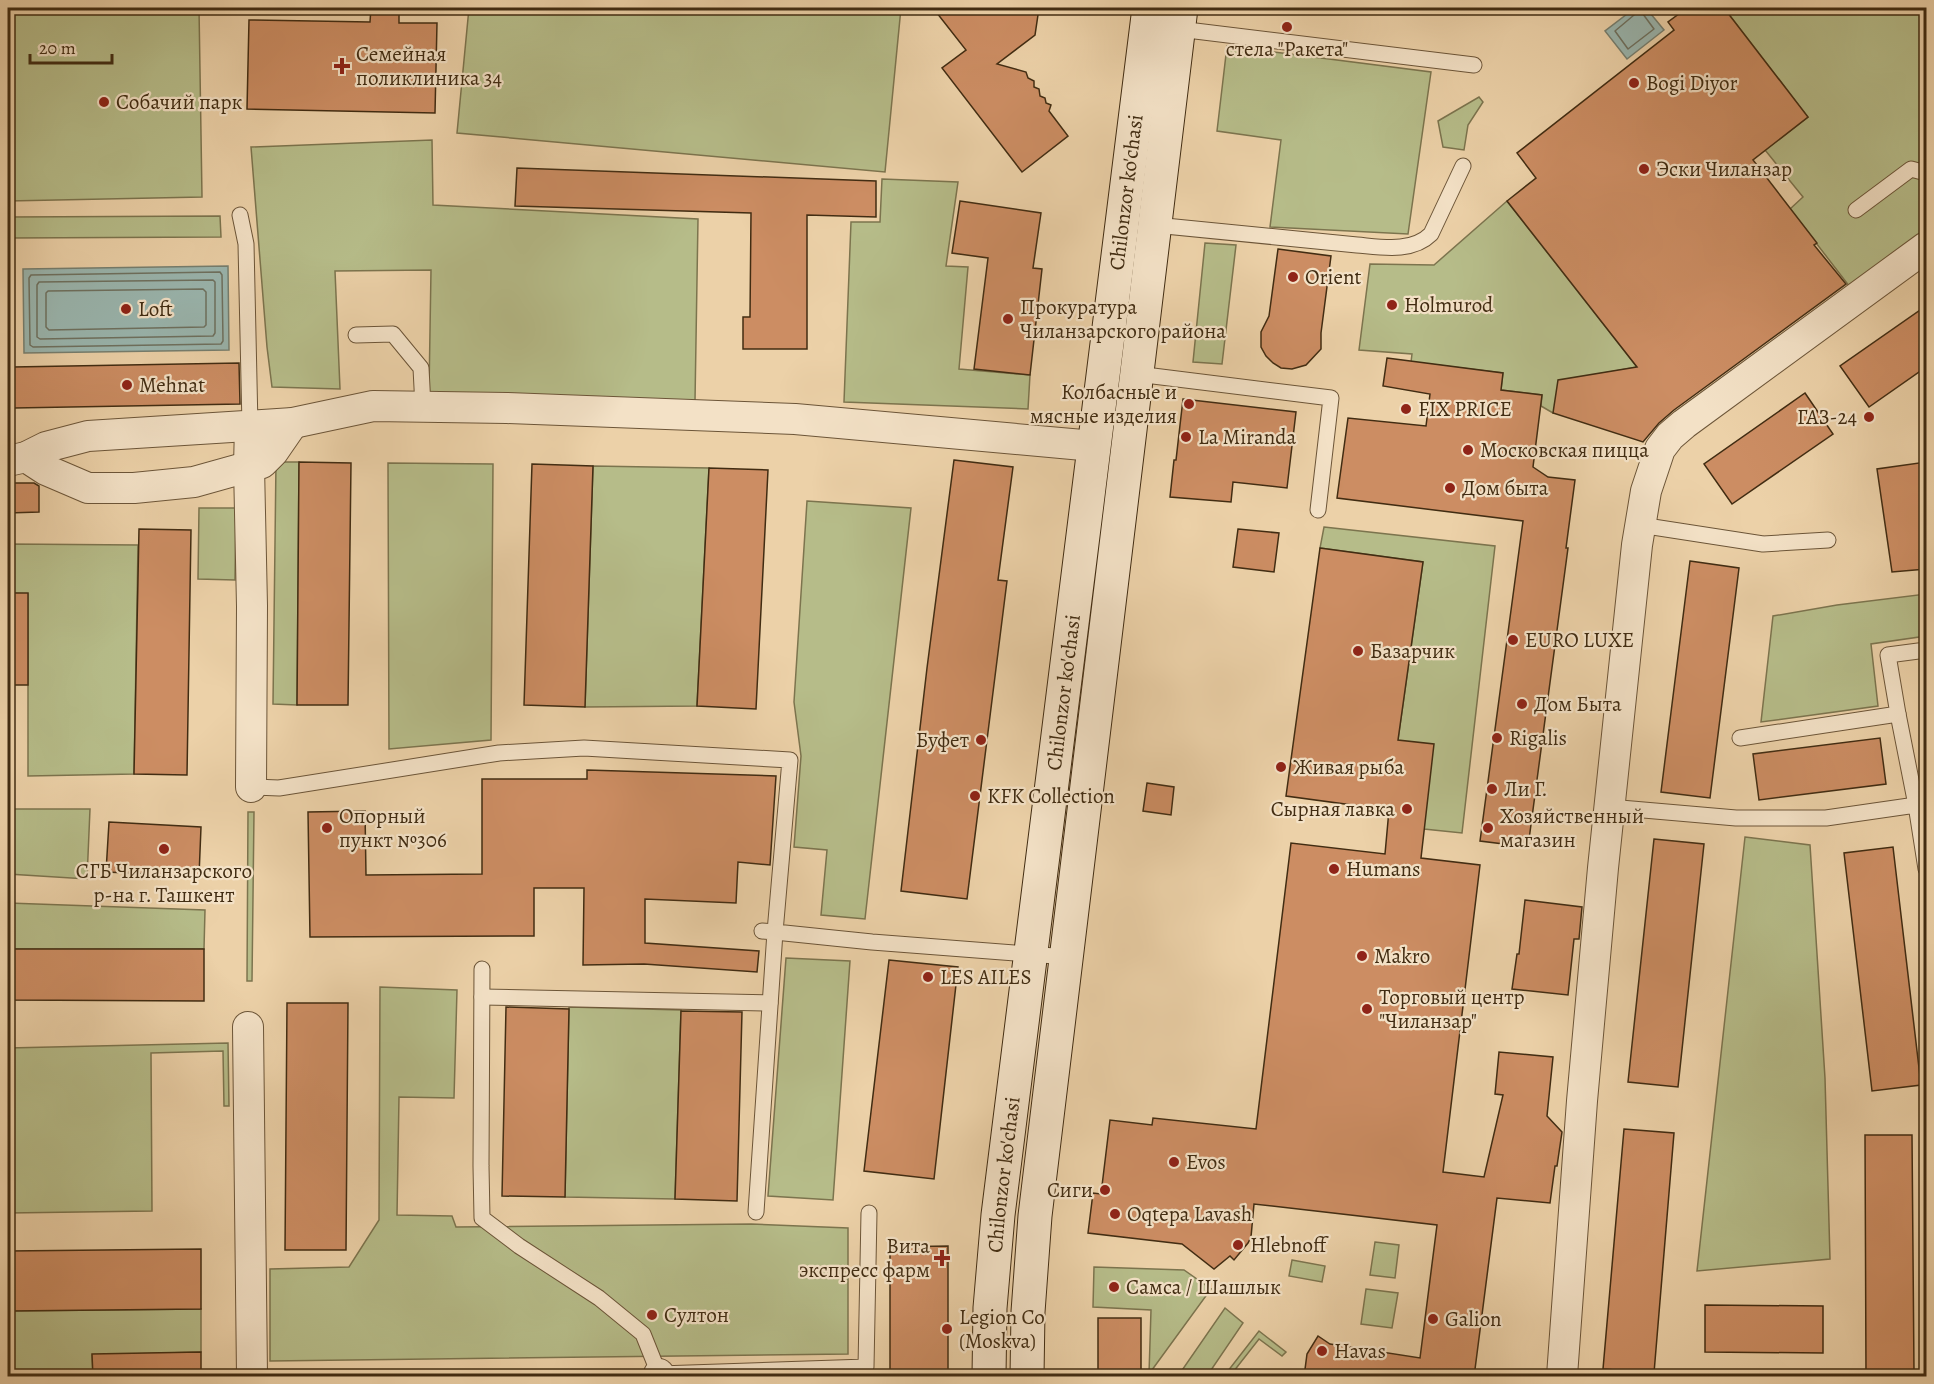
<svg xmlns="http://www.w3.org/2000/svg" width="1934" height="1384" font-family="Alegreya,serif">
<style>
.green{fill:#b6bc89;stroke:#7c744e;stroke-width:1.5}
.water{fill:#9ab6af;stroke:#767f70;stroke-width:1.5}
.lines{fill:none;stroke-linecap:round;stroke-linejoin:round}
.shore{stroke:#6e7160;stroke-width:1.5}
.building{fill:#cc8d63;stroke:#412c12;stroke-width:1.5}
.lane-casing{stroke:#6c5538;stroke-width:17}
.street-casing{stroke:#6c5538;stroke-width:32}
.secondary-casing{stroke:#412c12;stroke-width:35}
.lane{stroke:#f3e1c6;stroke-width:15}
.street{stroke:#f3e1c6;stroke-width:30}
.secondary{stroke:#f3e1c6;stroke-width:33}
.poi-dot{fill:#8f2418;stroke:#f3e1c6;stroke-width:2}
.labels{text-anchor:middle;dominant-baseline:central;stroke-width:4.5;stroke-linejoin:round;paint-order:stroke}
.poi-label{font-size:21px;fill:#412c12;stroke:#f3e1c6;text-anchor:start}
.street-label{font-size:21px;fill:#412c12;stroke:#f3e1c6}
</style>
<rect width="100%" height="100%" fill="#ecd1a8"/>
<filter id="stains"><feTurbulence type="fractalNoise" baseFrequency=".00333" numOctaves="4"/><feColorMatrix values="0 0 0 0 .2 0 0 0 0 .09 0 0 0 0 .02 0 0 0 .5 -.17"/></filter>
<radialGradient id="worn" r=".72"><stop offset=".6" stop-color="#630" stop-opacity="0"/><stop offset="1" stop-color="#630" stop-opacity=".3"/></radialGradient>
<g class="green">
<polygon points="8,8 199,8 202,197 8,201"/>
<polygon points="469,8 901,8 885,172 457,133"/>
<polygon points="1724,8 1926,8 1926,238 1853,291 1790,209 1803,197 1765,150 1808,117"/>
<polygon points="1227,46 1431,72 1408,234 1270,227 1281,140 1217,131"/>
<polygon points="1479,97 1483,102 1468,125 1464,150 1443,147 1438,121"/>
<polygon points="432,140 433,205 698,219 695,401 429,392 431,270 335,271 340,389 272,387 267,347 251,147"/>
<polygon points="882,179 958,182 946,266 968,267 959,369 1030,375 1028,409 844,402 851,222 880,222"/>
<polygon points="1507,201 1637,367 1593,375 1553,413 1541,406 1542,395 1501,390 1503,373 1411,362 1412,354 1359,350 1370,264 1434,265"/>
<polygon points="220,216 221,237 8,238 8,217"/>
<polygon points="1205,243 1236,245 1222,364 1193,362"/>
<polygon points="276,462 299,462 297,705 273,704"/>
<polygon points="388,463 493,464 491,740 389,749"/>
<polygon points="593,466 709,468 697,706 585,707"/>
<polygon points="807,501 911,508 865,919 821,915 827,850 794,847 801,756 794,702"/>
<polygon points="199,508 236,508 235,580 198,579"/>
<polygon points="1324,527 1495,546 1462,833 1424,829 1398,740 1423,562 1320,548"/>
<polygon points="8,544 138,545 134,774 28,776 28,594 8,593"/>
<polygon points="1926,594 1926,636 1871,644 1878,706 1761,722 1773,616 1837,605"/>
<polygon points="8,809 90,809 87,879 8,874"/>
<polygon points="248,812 254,812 252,981 247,981"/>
<polygon points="1745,837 1810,845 1825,1078 1830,1259 1697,1271"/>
<polygon points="8,903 205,910 204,949 8,949"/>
<polygon points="786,958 850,961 833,1200 768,1196"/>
<polygon points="380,987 457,990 454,1098 399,1097 397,1215 452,1216 456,1227 751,1224 848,1228 848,1354 270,1361 270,1269 349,1267 379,1220"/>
<polygon points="569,1007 681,1010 675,1199 565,1197"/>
<polygon points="228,1043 229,1106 224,1106 223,1051 151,1053 152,1211 8,1213 8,1048"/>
<polygon points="1375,1242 1399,1245 1395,1278 1370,1275"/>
<polygon points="1292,1260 1325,1266 1322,1282 1289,1276"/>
<polygon points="1094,1267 1184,1270 1211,1289 1149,1374 1151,1310 1093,1307"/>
<polygon points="1366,1289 1398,1293 1392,1328 1361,1324"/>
<polygon points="1225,1308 1243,1323 1207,1376 1178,1376"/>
<polygon points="201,1309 201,1352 92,1355 93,1376 8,1376 8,1311"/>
<polygon points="1259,1331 1286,1352 1282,1356 1259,1339 1230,1376 1224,1376"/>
</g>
<g class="water">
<polygon points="1635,8 1646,8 1664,30 1627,59 1605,31"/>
<polygon points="228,266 229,350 24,353 23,269"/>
</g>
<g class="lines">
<g class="shore">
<polygon points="1640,10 1654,29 1628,49 1615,31"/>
<polygon points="220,272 222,275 223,341 221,344 33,347 30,345 29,278 31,275"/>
<polygon points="213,280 215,282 215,333 213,336 40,339 37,337 37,285 39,282"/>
<polygon points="203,289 206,292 206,325 204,327 49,330 46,327 46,293 48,291"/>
</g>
</g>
<g class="building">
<polygon points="371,8 399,8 399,23 437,23 435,113 247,109 249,20 370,22"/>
<polygon points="933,8 1039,8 1035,35 997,64 1026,72 1028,78 1034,81 1034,87 1039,89 1040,96 1045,98 1046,103 1051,105 1049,111 1068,136 1022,172 942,68 966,50"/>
<polygon points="1687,8 1724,8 1808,117 1753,160 1817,243 1814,245 1846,284 1674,410 1659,423 1643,442 1553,413 1558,380 1637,367 1507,201 1536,178 1517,153 1674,30 1668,22"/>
<polygon points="517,168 876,181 876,217 807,215 807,349 743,349 743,317 750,317 751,213 515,206"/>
<polygon points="960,201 1041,213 1033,268 1042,269 1030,375 974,369 988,258 952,253"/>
<polygon points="1278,249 1331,256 1321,333 1321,349 1306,365 1292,369 1281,368 1273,363 1266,356 1261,347 1261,332 1269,316"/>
<polygon points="1926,306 1926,367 1869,407 1840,366"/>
<polygon points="1387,358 1503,373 1501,390 1542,395 1533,467 1548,477 1575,480 1566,548 1568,548 1528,847 1480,841 1523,521 1337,498 1348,418 1426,426 1430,394 1383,386"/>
<polygon points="239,363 240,404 14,408 13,367"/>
<polygon points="1805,393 1833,434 1732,504 1704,464"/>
<polygon points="1183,399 1296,412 1287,488 1233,482 1231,502 1170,497 1174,460 1176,460"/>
<polygon points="954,460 1013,467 998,580 1007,581 967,899 901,891 927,668"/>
<polygon points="299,462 351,463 348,705 297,705"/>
<polygon points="1926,462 1926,569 1892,572 1877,469"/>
<polygon points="532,464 593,466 585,707 524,705"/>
<polygon points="709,468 768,470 756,709 697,706"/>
<polygon points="8,483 34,483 39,486 39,512 8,513"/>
<polygon points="139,529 191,530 187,775 134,774"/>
<polygon points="1238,529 1279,533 1274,572 1233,567"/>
<polygon points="1320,548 1423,562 1398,740 1434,744 1421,858 1480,865 1443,1172 1484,1177 1503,1095 1495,1094 1499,1052 1553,1057 1547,1116 1562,1132 1557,1166 1555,1166 1550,1203 1497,1198 1474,1377 1304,1377 1307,1354 1318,1336 1330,1344 1420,1358 1437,1225 1254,1204 1251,1237 1248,1243 1234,1260 1230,1256 1214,1269 1182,1244 1088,1233 1093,1193 1101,1194 1110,1120 1152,1125 1153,1118 1256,1129 1291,843 1385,854 1389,810 1286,796"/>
<polygon points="1690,561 1739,568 1710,798 1661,792"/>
<rect x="8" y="593" width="20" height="92"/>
<polygon points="1880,738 1886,784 1759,800 1753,754"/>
<polygon points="587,770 776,776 770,865 738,862 736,903 645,899 645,943 759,951 757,972 644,964 583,965 584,888 534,888 534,936 310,937 308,812 365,811 366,875 482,874 482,779 587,779"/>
<polygon points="1147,783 1174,787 1171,815 1143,811"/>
<polygon points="109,822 201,827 199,876 106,872"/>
<polygon points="1654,839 1704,844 1678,1087 1628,1082"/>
<polygon points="1893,847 1921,1085 1872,1091 1844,853"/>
<polygon points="1525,900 1582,907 1579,939 1574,939 1568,995 1512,989 1517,954 1519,954"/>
<polygon points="8,949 204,949 204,1001 8,1000"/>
<polygon points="889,960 958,967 934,1179 864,1171"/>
<polygon points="287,1003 348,1003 346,1250 285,1250"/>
<polygon points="506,1007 569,1009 565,1197 502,1196"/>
<polygon points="681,1011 742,1012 737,1201 675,1199"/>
<polygon points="1624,1129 1674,1133 1654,1373 1603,1369"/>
<polygon points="1865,1135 1912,1135 1914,1372 1866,1373"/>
<polygon points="948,1246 948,1377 890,1377 890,1247"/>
<polygon points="201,1249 201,1309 8,1311 8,1251"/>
<polygon points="1705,1305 1823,1306 1823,1353 1705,1352"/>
<rect x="1098" y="1318" width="43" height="59"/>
<polygon points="201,1352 201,1375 93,1377 92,1354"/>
</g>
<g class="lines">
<g class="lane-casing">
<g id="lane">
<polyline points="1179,29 1474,65"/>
<polyline points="1856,210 1911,169 1926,173"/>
<polyline points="240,215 246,244 250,426"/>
<path d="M1155 225 1357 245C1381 247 1412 253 1431 234L1463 166"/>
<polyline points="356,335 393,334 421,368 423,407"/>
<polyline points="1137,374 1331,398 1318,510"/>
<polyline points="1640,525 1763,544 1828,540"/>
<polyline points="1898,714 1916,805"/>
<polyline points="1740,738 1898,714 1888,655 1926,650"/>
<polyline points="251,787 279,788 499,753 584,748 790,760 775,932 872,942 1067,957"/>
<polyline points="1609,807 1736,818 1826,818 1916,805 1926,869"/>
<polyline points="482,969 481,1166 482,1218 519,1246 599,1298 643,1334 659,1374 866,1367 869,1213"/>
<polyline points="482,997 770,1003"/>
<polyline points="756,1212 775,932 762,931"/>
</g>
</g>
<g class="street-casing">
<g id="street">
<polyline points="250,426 249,466 252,606 251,787"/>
<polyline points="26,457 46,470 88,488 134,488 194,482 262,463 273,452 293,423"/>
<polyline points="8,461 26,457 46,447 88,436 293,423 373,406 507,408 795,419 1094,446"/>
<polyline points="248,1027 252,1376"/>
<polyline points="659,1376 659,1374"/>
<polyline points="1562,1376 1582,1101 1603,868 1637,545 1646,491 1660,449 1670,436 1684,424 1926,247"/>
</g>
</g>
<g class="secondary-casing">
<g id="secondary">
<path id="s1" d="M989 1376 990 1308 998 1215 1149 8"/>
<polyline points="1027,1376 1028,1312 1035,1216 1181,8"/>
</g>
</g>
<use href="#lane" class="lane"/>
<use href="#street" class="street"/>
<use href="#secondary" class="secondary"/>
</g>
<g class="poi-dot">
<circle cx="1287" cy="27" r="6"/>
<path d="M339 57h6v6h6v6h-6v6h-6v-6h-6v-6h6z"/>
<circle cx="1634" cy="83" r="6"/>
<circle cx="104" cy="102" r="6"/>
<circle cx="1644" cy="169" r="6"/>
<circle cx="1293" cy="277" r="6"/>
<circle cx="1392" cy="305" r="6"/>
<circle cx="126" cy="309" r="6"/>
<circle cx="1008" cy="319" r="6"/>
<circle cx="127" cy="385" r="6"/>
<circle cx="1189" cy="404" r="6"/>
<circle cx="1406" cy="409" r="6"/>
<circle cx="1869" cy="417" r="6"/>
<circle cx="1186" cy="437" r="6"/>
<circle cx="1468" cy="450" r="6"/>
<circle cx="1450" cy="488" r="6"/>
<circle cx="1513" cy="640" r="6"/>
<circle cx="1358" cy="651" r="6"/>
<circle cx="1522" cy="704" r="6"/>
<circle cx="1497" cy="738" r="6"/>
<circle cx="981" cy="740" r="6"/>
<circle cx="1281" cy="767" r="6"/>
<circle cx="1492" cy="789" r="6"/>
<circle cx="975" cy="796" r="6"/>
<circle cx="1407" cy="809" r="6"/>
<circle cx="327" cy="828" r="6"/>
<circle cx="1488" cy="828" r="6"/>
<circle cx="164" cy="849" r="6"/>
<circle cx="1334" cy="869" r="6"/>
<circle cx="1362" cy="956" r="6"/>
<circle cx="928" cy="977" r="6"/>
<circle cx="1367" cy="1009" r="6"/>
<circle cx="1174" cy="1162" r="6"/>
<circle cx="1105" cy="1190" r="6"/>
<circle cx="1115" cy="1214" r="6"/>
<circle cx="1238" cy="1245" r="6"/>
<path d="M939 1249h6v6h6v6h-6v6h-6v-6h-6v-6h6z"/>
<circle cx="1114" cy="1287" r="6"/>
<circle cx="652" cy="1315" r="6"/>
<circle cx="1433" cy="1319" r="6"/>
<circle cx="947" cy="1329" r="6"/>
<circle cx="1322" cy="1351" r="6"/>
</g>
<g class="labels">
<g class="poi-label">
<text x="1287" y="49" text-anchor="middle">стела "Ракета"</text>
<text x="356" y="54">Семейная<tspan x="356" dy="24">поликлиника 34</tspan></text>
<text x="1646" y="83">Bogi Diyor</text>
<text x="116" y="102">Собачий парк</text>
<text x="1656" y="169">Эски Чиланзар</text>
<text x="1305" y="277">Orient</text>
<text x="1404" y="305">Holmurod</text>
<text x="1020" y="307">Прокуратура<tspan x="1020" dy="24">Чиланзарского района</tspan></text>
<text x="138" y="309">Loft</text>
<text x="139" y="385">Mehnat</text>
<text x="1177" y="392" text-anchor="end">Колбасные и<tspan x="1177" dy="24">мясные изделия</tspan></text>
<text x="1418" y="409">FIX PRICE</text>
<text x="1857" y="417" text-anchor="end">ГАЗ-24</text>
<text x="1198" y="437">La Miranda</text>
<text x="1480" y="450">Московская пицца</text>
<text x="1462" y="488">Дом быта</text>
<text x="1525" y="640">EURO LUXE</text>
<text x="1370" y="651">Базарчик</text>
<text x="1534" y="704">Дом Быта</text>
<text x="1509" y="738">Rigalis</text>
<text x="969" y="740" text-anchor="end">Буфет</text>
<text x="1293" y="767">Живая рыба</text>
<text x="1504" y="789">Ли Г.</text>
<text x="987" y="796">KFK Collection</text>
<text x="1395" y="809" text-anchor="end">Сырная лавка</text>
<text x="339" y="816">Опорный<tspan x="339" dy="24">пункт №306</tspan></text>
<text x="1500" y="816">Хозяйственный<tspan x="1500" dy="24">магазин</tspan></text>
<text x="1346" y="869">Humans</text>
<text x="164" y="871" text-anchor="middle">СГБ Чиланзарского<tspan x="164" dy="24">р-на г. Ташкент</tspan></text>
<text x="1374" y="956">Makro</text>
<text x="940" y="977">LES AILES</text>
<text x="1379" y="997">Торговый центр<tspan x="1379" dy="24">"Чиланзар"</tspan></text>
<text x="1186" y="1162">Evos</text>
<text x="1093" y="1190" text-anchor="end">Сиги</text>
<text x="1127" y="1214">Oqtepa Lavash</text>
<text x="1250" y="1245">Hlebnoff</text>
<text x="930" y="1246" text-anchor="end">Вита<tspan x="930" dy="24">экспресс фарм</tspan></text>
<text x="1126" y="1287">Самса / Шашлык</text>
<text x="664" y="1315">Султон</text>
<text x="959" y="1317">Legion Co<tspan x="959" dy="24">(Moskva)</tspan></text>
<text x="1445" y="1319">Galion</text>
<text x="1334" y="1351">Havas</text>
</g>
<g class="street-label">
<text stroke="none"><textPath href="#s1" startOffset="1192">Chilonzor ko'chasi</textPath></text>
<text stroke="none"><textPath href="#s1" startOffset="688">Chilonzor ko'chasi</textPath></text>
<text stroke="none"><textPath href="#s1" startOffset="202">Chilonzor ko'chasi</textPath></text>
</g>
</g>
<rect width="1934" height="1384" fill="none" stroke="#ecd1a8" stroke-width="30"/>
<rect x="9" y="9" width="1916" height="1366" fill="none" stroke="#412c12" stroke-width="3"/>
<rect x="15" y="15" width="1904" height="1354" fill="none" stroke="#412c12" stroke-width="1.5"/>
<path d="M30 54v9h82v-9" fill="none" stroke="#412c12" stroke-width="3"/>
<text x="39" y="54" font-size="18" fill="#412c12" stroke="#f3e1c6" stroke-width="4.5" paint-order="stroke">20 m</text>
<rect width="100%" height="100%" filter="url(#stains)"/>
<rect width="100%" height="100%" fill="url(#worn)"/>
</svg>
